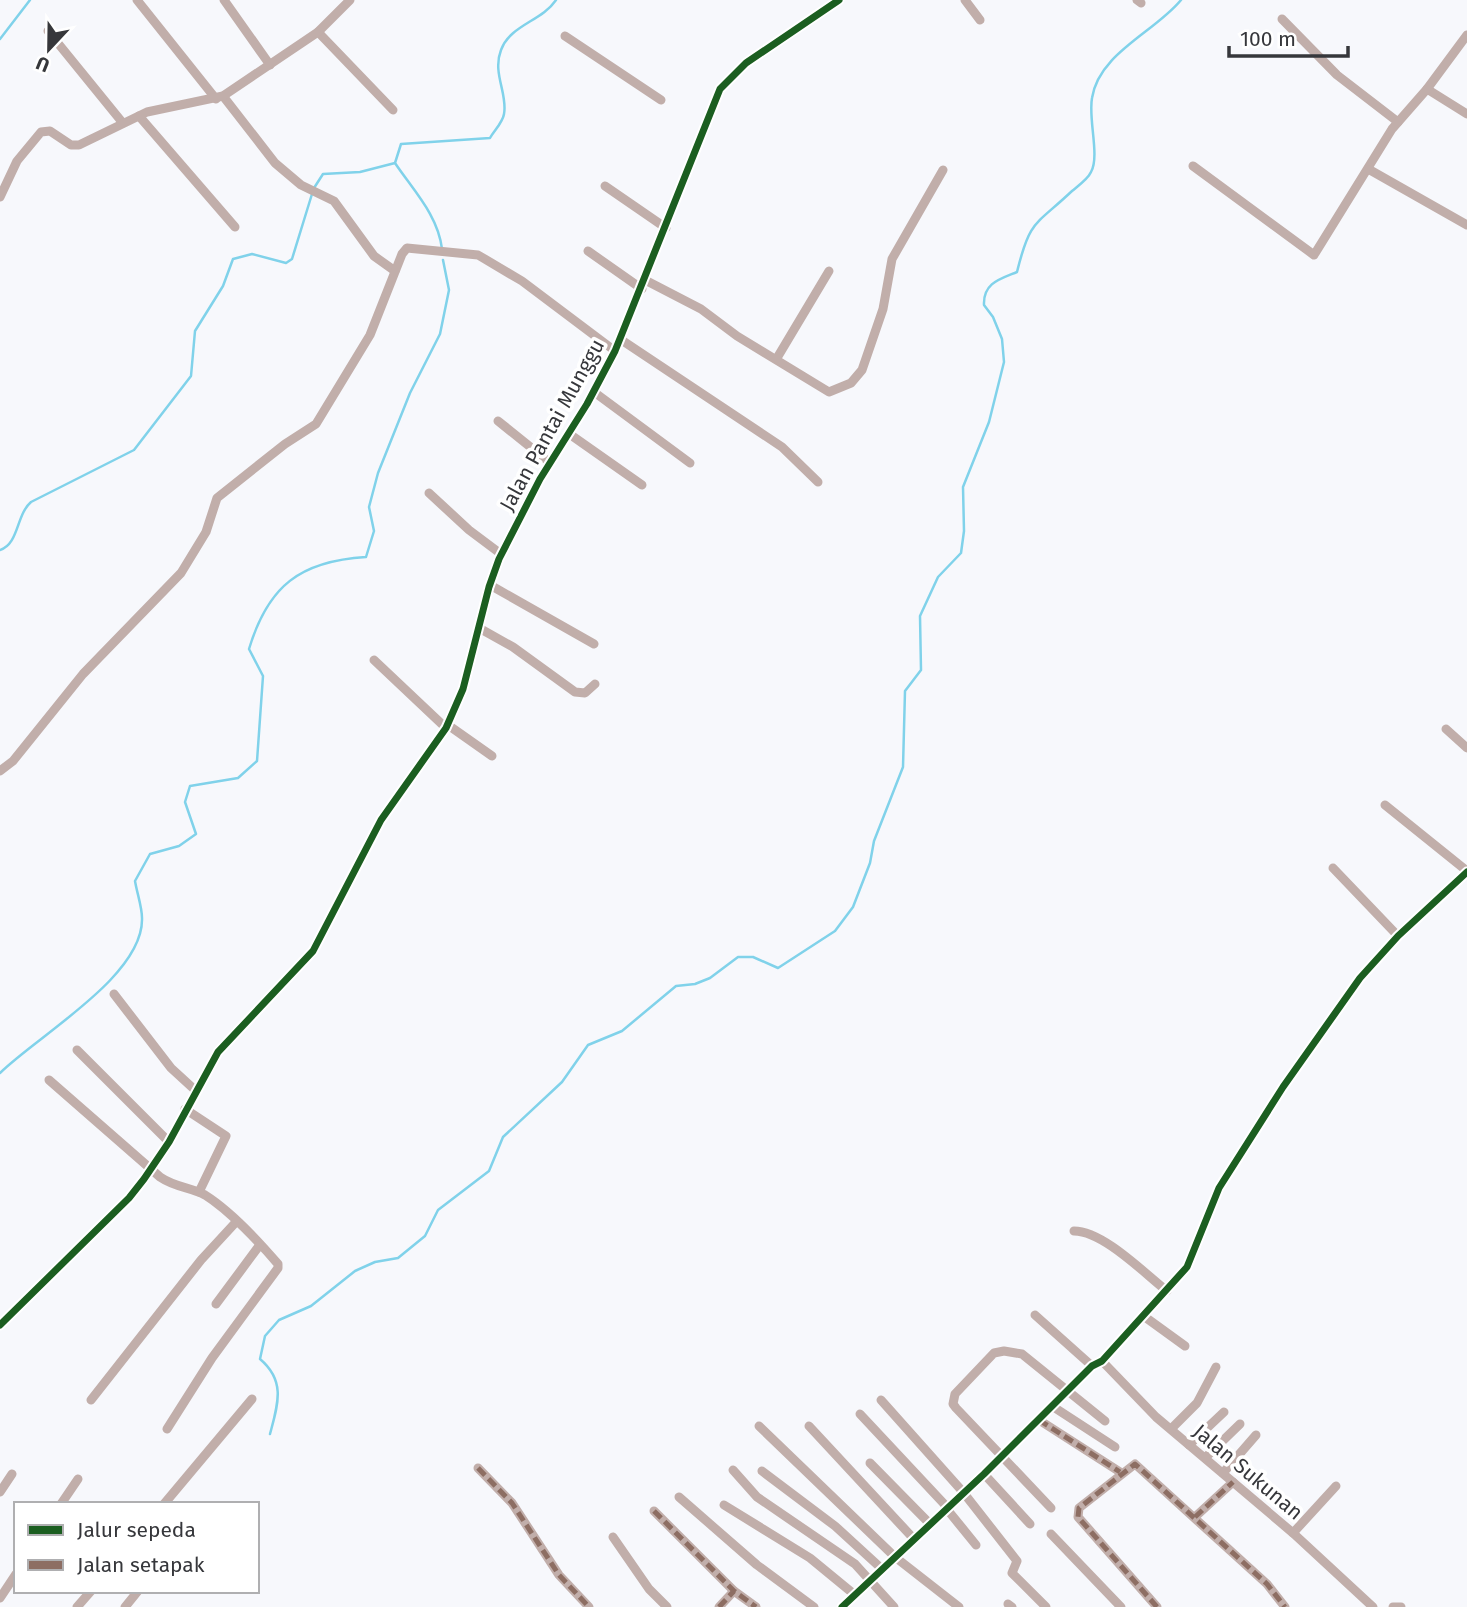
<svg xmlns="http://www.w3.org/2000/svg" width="1467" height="1607" font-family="'Fira Sans',sans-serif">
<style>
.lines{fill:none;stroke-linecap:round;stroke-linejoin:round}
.stream{stroke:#80d2ea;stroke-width:2.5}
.minor{stroke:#c1aeaa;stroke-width:9}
.quiet{stroke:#8d6e63;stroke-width:5;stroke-dasharray:10 5;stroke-linecap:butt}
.cycleway-casing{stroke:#fff;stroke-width:11}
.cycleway{stroke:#1b5e20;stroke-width:7}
.labels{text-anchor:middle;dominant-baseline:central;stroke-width:7;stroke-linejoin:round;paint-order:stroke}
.street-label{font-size:21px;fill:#36373b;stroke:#fff}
</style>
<rect width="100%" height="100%" fill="#f7f8fc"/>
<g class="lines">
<g class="stream">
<polyline points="0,39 30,0"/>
<polyline points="314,188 323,174 360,172 395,163"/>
<path d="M442 249C438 215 413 190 395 163L401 144 490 138C494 131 503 122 504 114 508 94 492 73 501 50 510 25 542 21 556 0"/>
<path d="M0 550C19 544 16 515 31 502L134 450 191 376 195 331 223 286 233 259 252 254 286 263 292 259 312 194"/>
<path d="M0 1073C37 1036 144 976 142 918 142 907 137 893 135 881L150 854 179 846 196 834 185 802 190 786 238 778 257 761 263 676 249 649C268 586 300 561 366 557L374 531 369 507 378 473 410 393 440 334 449 290 443 260"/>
<path d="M270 1434C278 1404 286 1381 260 1359L265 1336 279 1320 311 1306 355 1271 375 1262 398 1258 425 1236 438 1210 489 1171 503 1137 562 1082 588 1045 622 1031 676 986 695 984 710 978 738 957H753L778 968 835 931 853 907 870 863 874 841 903 767 905 691 921 670 920 616 938 577 961 553 964 531 963 487 989 422 1004 362 1002 339 993 317 984 305C983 283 1000 279 1017 272 1030 219 1035 226 1072 191 1078 186 1088 179 1091 172 1100 156 1088 119 1092 98 1099 53 1155 32 1181 0"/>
</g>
<g class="minor">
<polyline points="137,0 216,99"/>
<polyline points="224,0 270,65"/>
<polyline points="965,0 980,20"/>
<polyline points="1137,0 1141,3"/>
<polyline points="1282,19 1337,75 1398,122"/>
<polyline points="48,31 122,122"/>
<polyline points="318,32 393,110"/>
<polyline points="565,36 661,100"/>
<polyline points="1427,89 1467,114"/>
<polyline points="223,96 275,163 301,185 334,201 374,256 395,271"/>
<polyline points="139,116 235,227"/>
<polyline points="1193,166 1314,255 1392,129 1427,89 1467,35"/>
<polyline points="1370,170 1467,225"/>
<polyline points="605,186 666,228"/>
<polyline points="0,197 17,161 41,132 50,131 71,145 79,145 147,112 223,96 318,32 350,0"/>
<polyline points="588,251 642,289"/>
<polyline points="645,280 701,309 737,336 829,392 851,383 862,370 883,309 892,259 943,170"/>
<polyline points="620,339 782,447 818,482"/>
<polyline points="777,358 829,271"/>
<polyline points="594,392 690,463"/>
<polyline points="498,421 549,462"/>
<polyline points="568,433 642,485"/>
<polyline points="429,493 469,530 501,554"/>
<polyline points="490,585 594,644"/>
<polyline points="479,628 513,647 575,692 585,693 595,684"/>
<polyline points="374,660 446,728"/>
<polyline points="448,725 492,756"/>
<polyline points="1446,729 1467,748"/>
<polyline points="0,771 13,761 83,674 181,573 206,532 217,498 285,444 316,424 370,335 402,254 407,248 478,255 522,281 615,351"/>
<polyline points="1385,805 1467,871"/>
<polyline points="1333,868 1398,936"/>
<polyline points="114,994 171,1068 195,1090"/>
<polyline points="77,1050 169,1142"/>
<path d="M49 1080 160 1177C176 1188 191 1187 205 1195 229 1210 260 1243 278 1264V1268L212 1358 167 1429"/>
<polyline points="185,1109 226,1136 199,1192"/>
<path d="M1074 1231C1103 1231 1144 1273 1167 1291"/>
<polyline points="216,1304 259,1246"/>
<polyline points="1035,1315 1092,1366"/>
<polyline points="1145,1317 1185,1346"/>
<polyline points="0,1325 129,1198 144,1179 169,1142 218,1052 313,951 381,820 446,728 463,689 489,587 499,559 540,479 587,404 615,351 720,89 746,63 839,0"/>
<polyline points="1102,1361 1156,1417 1293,1533 1373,1607"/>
<polyline points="91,1400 201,1260 236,1222"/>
<polyline points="881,1400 963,1492 1017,1561 1012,1573 1046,1607"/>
<polyline points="1052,1406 1115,1447"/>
<polyline points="860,1414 947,1507"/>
<polyline points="1039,1420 1120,1472"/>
<polyline points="759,1426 895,1557 959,1607"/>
<polyline points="809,1426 913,1538"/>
<polyline points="1171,1429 1197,1403 1216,1367"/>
<polyline points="1189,1445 1224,1412"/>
<polyline points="1206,1457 1240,1424"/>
<polyline points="870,1463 929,1523"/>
<polyline points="478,1468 512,1503 559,1575 589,1607"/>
<polyline points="733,1470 757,1497 855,1564 894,1607"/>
<polyline points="762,1471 835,1526 882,1569"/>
<polyline points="1223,1473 1256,1435"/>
<polyline points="984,1474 1030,1524"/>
<polyline points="0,1492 12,1474"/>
<polyline points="679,1497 757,1565 814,1607"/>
<polyline points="61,1504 78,1479"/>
<polyline points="164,1504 252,1399"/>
<polyline points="724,1505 810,1558 855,1595"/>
<polyline points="946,1508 976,1545"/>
<polyline points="1051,1508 956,1408 953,1404 955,1394 994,1353 1004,1351 1022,1354 1105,1421"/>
<polyline points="654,1511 734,1591 756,1607"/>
<polyline points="1195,1517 1233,1482"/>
<polyline points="1293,1533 1336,1486"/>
<polyline points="1051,1534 1121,1607"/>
<polyline points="613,1537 649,1589 667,1607"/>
<polyline points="0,1598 16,1574"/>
<polyline points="1008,1604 1012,1607"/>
<polyline points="77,1607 91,1591"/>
<polyline points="125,1607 138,1591"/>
<polyline points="719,1607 734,1591"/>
<polyline points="842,1607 984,1474 1092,1366 1102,1361 1187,1267 1219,1188 1283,1087 1360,978 1398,936 1467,872"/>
<polyline points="1157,1607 1078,1517 1079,1508 1135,1464 1267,1584 1285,1607"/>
<polyline points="1393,1607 1401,1607"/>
</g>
<g class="quiet">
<polyline points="1039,1420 1120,1472"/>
<polyline points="478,1468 512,1503 559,1575 589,1607"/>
<polyline points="654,1511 734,1591 756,1607"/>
<polyline points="1195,1517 1233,1482"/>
<polyline points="719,1607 734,1591"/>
<polyline points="1157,1607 1078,1517 1079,1508 1135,1464 1267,1584 1285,1607"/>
</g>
<g class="cycleway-casing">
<g id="cycleway">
<polyline points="0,1325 129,1198 144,1179 169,1142 218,1052 313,951 381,820 446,728 463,689 489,587 499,559 540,479 587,404 615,351 720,89 746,63 839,0"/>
<polyline points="842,1607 984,1474 1092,1366 1102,1361 1187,1267 1219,1188 1283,1087 1360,978 1398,936 1467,872"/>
</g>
</g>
<use href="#cycleway" class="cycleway"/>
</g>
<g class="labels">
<g class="street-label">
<text transform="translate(552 425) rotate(-61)">Jalan Pantai Munggu</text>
<text transform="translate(1248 1472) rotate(40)">Jalan Sukunan</text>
</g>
</g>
<rect x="14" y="1502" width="245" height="91" fill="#ffffff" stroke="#afafb1" stroke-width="2"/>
<rect x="28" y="1525" width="35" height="10" fill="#1b5e20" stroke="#afafb1" stroke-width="2"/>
<text x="77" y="1537" font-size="21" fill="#36373b">Jalur sepeda</text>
<rect x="28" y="1560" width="35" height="10" fill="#8d6e63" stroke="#afafb1" stroke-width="2"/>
<text x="77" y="1572" font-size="21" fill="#36373b">Jalan setapak</text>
<g transform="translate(49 49) rotate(202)" stroke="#ffffff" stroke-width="5" paint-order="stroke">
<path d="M0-5L12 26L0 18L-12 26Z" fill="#36373b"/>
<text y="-10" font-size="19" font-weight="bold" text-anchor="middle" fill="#36373b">U</text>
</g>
<path d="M1229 46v10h119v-10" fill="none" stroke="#36373b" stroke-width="3.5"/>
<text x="1240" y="46" font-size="21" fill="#36373b" stroke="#ffffff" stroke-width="5" paint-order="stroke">100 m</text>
</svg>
